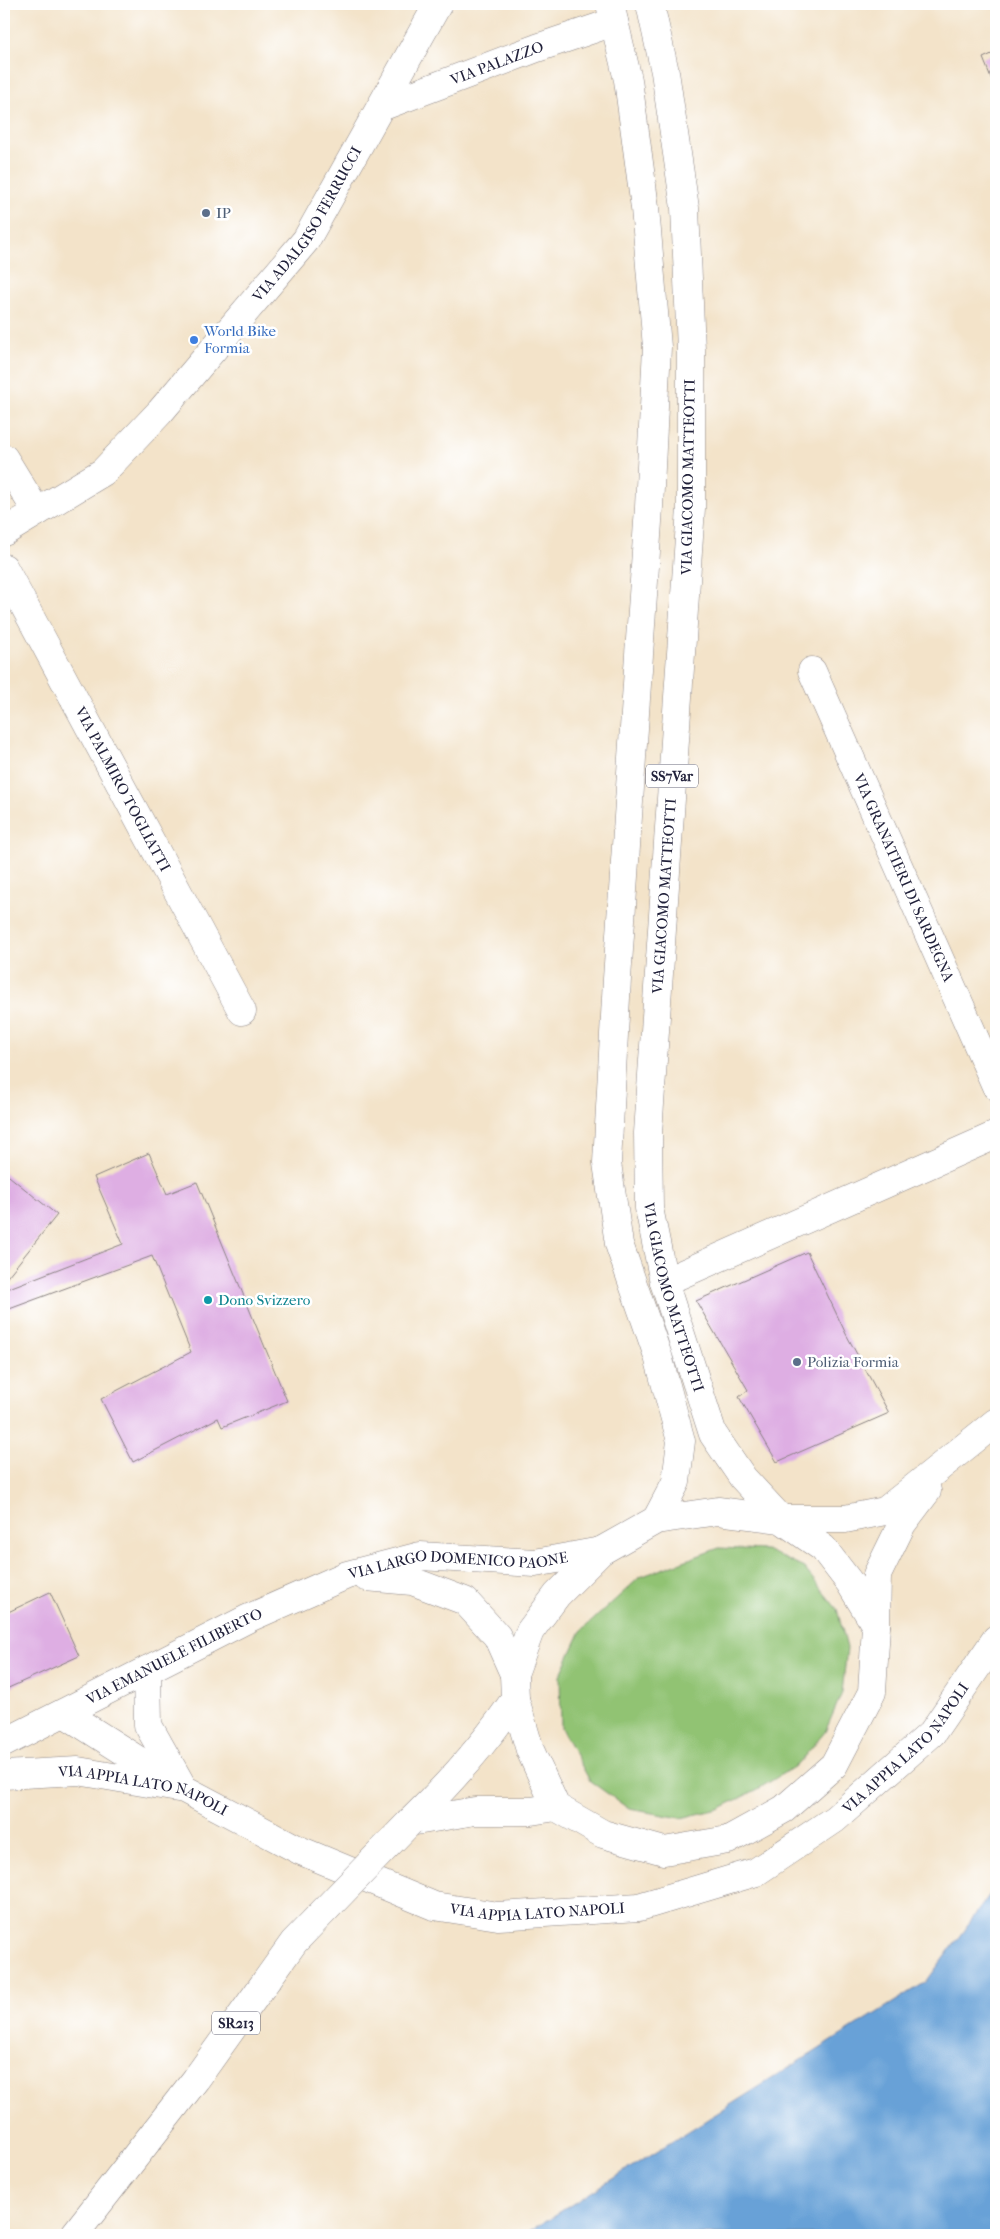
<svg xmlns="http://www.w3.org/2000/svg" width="1000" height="2239" font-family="'IM FELL French Canon',serif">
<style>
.green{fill:#91c373;stroke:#5a7257}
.water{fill:#68a1d7;stroke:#456289}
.building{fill:#deaee3}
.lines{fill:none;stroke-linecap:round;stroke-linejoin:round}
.minor-casing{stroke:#8a8282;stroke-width:29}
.major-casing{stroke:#8a8282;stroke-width:29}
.minor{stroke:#fff;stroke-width:28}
.major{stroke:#fff;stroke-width:28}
.major-bridge-casing{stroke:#8a8282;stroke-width:29;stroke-linecap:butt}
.major-bridge{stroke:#fff;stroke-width:28}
.service-dot{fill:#5c6f8a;stroke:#fff;stroke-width:2}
.shop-dot{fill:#3f7fe0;stroke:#fff;stroke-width:2}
.culture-dot{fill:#0f9aa8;stroke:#fff;stroke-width:2}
.labels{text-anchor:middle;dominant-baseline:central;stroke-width:5;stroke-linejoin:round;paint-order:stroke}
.shield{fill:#fff;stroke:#646476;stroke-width:1}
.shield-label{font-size:14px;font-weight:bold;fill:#22223b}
.street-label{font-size:15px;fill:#22223b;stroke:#fff}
.service-label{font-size:15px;fill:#4e5e75;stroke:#fff;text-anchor:start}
.shop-label{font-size:15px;fill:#366cbe;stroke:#fff;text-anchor:start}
.culture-label{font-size:15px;fill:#0d838f;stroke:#fff;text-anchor:start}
</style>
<rect width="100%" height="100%" fill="#fff"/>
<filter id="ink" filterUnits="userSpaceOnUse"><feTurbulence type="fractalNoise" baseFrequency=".02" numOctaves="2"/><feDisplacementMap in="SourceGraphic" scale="10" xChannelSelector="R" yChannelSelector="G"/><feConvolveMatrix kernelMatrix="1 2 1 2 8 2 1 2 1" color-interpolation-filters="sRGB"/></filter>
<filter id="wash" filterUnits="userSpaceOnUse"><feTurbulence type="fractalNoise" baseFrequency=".0096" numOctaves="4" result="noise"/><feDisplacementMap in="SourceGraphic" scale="20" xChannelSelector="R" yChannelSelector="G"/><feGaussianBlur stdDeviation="1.12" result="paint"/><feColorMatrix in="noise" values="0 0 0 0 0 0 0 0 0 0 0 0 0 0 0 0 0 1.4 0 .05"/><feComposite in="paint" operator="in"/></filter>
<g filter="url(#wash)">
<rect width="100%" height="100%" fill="#f3e3c9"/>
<polygon class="green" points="719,1548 766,1550 804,1568 837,1609 847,1648 842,1693 825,1732 797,1765 758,1789 718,1809 681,1818 629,1809 590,1781 561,1728 560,1676 581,1631 640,1577"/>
<polygon class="water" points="996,1886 996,2235 523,2235 926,1982"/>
<g id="blocks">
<g class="building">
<polygon points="996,52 996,90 983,58"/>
<polygon points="149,1153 167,1194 197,1182 287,1401 222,1427 218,1418 133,1462 101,1399 191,1352 152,1256 4,1311 4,1290 123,1244 94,1177"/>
<polygon points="4,1172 57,1215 4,1281"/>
<polygon points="807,1252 846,1334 889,1413 777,1462 739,1397 748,1390 696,1301"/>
<polygon points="50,1592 79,1656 4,1690 4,1614"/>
</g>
</g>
</g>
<g filter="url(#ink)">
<use href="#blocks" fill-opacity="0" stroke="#8a8282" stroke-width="1"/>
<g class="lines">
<g class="minor-casing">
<g id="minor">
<path id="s1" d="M381 107 537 48 614 22"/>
<polyline points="4,458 37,512"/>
<path id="s2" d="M4 532 103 472 160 412 306 240 438 4"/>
<path id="s3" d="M4 568 242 1011"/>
<path id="s4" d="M812 671 996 1086"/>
<polyline points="664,1282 996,1135"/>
<polyline points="781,1519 845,1519 885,1511 996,1422"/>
<polyline points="366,1577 412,1581 465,1601 497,1636 514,1674"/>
<polyline points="876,1626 877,1575 902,1524 927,1491"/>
<polyline points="147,1670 148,1725 182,1786"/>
<polyline points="64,1713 174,1783"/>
<path id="s5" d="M4 1743 249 1618 347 1575 420 1556 535 1563 601 1551"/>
<path id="s6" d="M4 1775 78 1771 184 1789 299 1850 434 1906 498 1916 639 1907 756 1872 835 1819 932 1733 996 1639"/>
</g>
</g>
<g class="major-casing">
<g id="major">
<polyline points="610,4 628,80 645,208 657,347 649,507 617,979 607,1163 619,1244 658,1356 681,1441 676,1482 656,1520"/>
<path id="s7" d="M650 4 665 72 685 208 691 350V508L648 1133 649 1208 664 1282 713 1434 743 1478 781 1519"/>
<polygon points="718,1511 781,1519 823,1548 850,1583 876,1626 872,1692 834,1765 784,1809 728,1840 664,1851 603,1834 556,1807 530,1750 515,1699 514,1674 530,1631 557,1595 601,1551 656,1520"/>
<path d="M410 1822C449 1784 485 1744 515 1699"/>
<polyline points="410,1822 475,1811 531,1811 556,1807"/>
</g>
</g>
<use href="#minor" class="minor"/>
<use href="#major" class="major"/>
<g class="major-bridge-casing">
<polyline id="major-bridge" points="74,2235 196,2079 294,1942 410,1822"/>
</g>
<use href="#major-bridge" class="major-bridge"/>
</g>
</g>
<g class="service-dot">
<circle cx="206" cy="213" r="5"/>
<circle cx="797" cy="1362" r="5"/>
</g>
<circle class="shop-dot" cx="194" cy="340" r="5"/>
<circle class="culture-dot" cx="208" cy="1300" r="5"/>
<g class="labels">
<g class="shield">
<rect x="646" y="764.5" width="52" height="23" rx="4"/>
<rect x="212" y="2011.5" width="48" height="23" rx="4"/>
</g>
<g class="shield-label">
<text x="672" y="776">SS7Var</text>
<text x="236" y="2023">SR213</text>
</g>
<g class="street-label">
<text stroke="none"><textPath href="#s1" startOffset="124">VIA PALAZZO</textPath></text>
<text stroke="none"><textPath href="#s2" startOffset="438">VIA ADALGISO FERRUCCI</textPath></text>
<text transform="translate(688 477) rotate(-89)">VIA GIACOMO MATTEOTTI</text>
<text stroke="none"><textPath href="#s3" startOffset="251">VIA PALMIRO TOGLIATTI</textPath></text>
<text stroke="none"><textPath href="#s4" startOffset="226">VIA GRANATIERI DI SARDEGNA</textPath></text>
<text transform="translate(664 896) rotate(-86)">VIA GIACOMO MATTEOTTI</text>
<text stroke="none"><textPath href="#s7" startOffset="1301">VIA GIACOMO MATTEOTTI</textPath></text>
<text stroke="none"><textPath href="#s5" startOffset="495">VIA LARGO DOMENICO PAONE</textPath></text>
<text stroke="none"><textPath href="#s5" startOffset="191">VIA EMANUELE FILIBERTO</textPath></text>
<text stroke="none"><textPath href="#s6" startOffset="982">VIA APPIA LATO NAPOLI</textPath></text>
<text stroke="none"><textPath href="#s6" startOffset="142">VIA APPIA LATO NAPOLI</textPath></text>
<text stroke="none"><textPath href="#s6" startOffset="562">VIA APPIA LATO NAPOLI</textPath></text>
</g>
<g class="service-label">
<text x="216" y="213">IP</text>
<text x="807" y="1362">Polizia Formia</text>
</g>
<g class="shop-label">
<text x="204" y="331">World Bike<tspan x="204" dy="17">Formia</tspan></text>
</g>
<g class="culture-label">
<text x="218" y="1300">Dono Svizzero</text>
</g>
</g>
<rect width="1000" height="2239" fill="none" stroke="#fff" stroke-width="20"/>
</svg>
